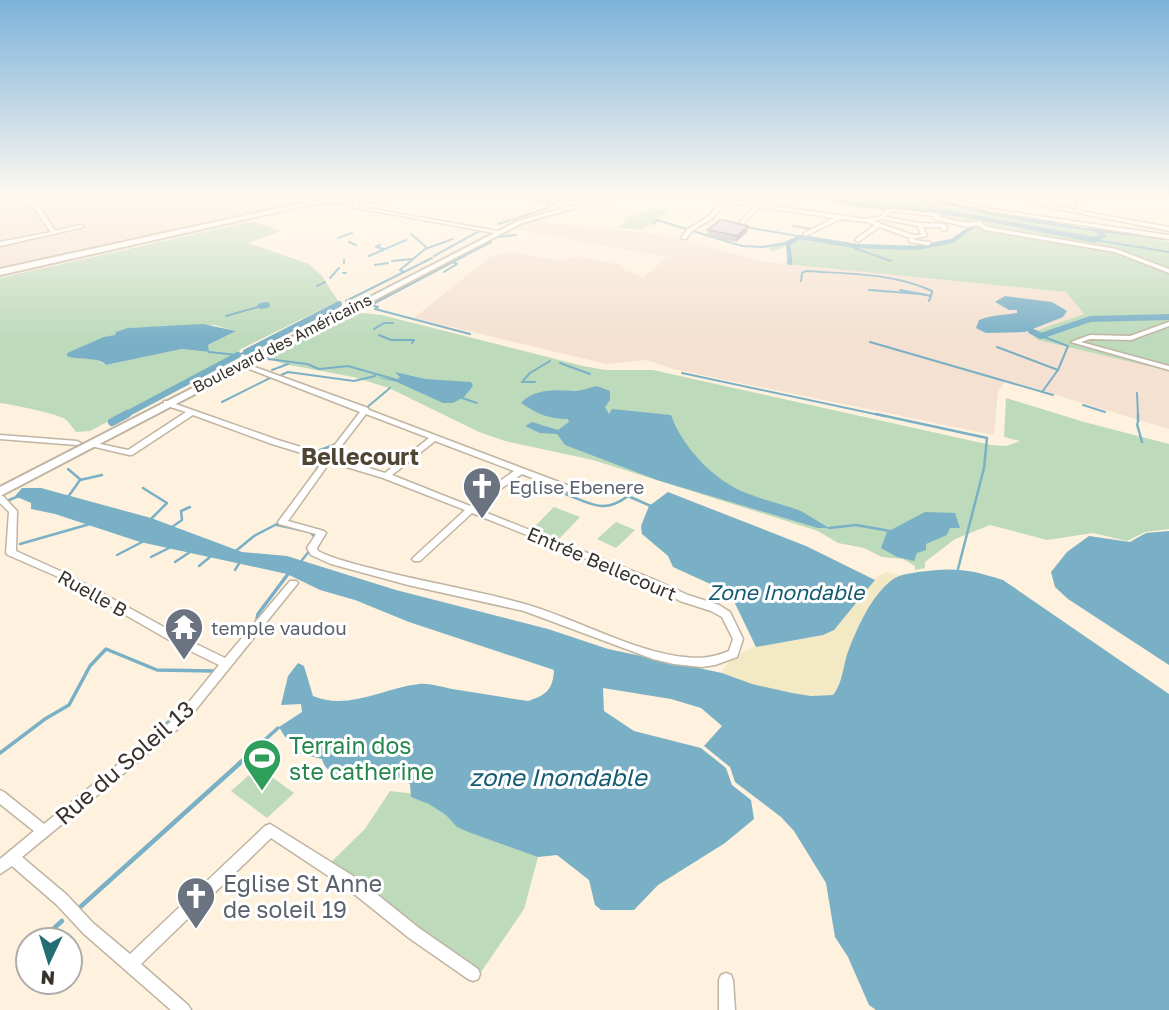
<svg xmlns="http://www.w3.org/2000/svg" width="1169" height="1010" font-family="'Golos Text',sans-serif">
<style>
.industrial{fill:#f4e1d1}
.green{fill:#bddabb;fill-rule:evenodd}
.sand{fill:#f3e9c4}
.water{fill:#7ab0c6}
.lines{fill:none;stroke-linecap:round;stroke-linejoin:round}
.stream-far3{stroke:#7ab0c6;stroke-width:2}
.stream-far2{stroke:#7ab0c6;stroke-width:2.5}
.stream-far1{stroke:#7ab0c6;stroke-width:3.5}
.stream{stroke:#7ab0c6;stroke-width:4.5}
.canal-far2{stroke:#7ab0c6;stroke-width:4.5}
.canal-far1{stroke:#7ab0c6;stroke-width:6}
.canal{stroke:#7ab0c6;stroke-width:8}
.river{fill:#7ab0c6;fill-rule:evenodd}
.street-casing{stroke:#c0b4a2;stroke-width:3}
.secondary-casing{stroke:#c0b4a2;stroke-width:4}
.primary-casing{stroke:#c0b4a2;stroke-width:4}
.street{fill:#fff;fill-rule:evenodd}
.secondary{fill:#fff;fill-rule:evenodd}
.primary{fill:#fff;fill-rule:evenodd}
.wall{fill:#b4b0c2}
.shaded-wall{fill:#92909e}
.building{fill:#d1cde2;stroke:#92909e;stroke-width:2}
.labels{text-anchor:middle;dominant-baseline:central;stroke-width:6;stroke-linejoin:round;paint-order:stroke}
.far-street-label{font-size:16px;fill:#37322b;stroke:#fff}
.worship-label{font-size:19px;fill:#5b616d;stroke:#fff;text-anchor:start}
.street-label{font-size:19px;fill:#37322b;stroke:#fff}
.water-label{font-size:21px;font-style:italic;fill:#155c73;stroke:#fff}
.quarter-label{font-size:23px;font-weight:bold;fill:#4f4535;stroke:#fff}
.near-leisure-label{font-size:23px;fill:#27864d;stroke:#fff;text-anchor:start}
.near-street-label{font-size:23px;fill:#37322b;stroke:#fff}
.near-worship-label{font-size:23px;fill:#5b616d;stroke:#fff;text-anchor:start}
.near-water-label{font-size:24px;font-style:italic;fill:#155c73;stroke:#fff}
</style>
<rect width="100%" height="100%" fill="#fef1de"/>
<g class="industrial">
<polygon points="0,198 323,198 0,268"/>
<polygon points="535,221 655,234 767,262 1066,292 1084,314 1038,340 1169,371 1169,429 1006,380 998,392 994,435 673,369 647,360 606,364 414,318 491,256 512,252 559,261 576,256 621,265 625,271 638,274 643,278 667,257 512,229"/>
</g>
<g class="green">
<polygon points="841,198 921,198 952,208 990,214 1169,242 1169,371 1038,340 1030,333 1084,314 1066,292 785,264 787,261 787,246 773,251 765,246 802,237 852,247 919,245 950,240 976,223 889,210"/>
<polygon points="650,209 670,209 642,230 618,228 627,219 616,217 634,216"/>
<path d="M253 221 281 231 248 243 309 264 322 276 338 301 241 349 238 353 90 431 76 432C73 428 69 422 65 419 58 414 10 404 0 403V278ZM215 325 235 331 207 346 208 352 182 349 106 365 96 359 73 358 67 353 115 335 117 332 127 328Z"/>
<polygon points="351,312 382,315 583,366 605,370 653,370 991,445 1006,446 1020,441 1004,437 1006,398 1084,422 1169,444 1169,529 1145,532 1127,541 1093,533 1047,540 990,525 955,539 925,562 925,568 915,570 915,566 903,559 882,557 864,548 838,543 818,531 593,460 505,441 479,432 389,388 353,377 284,364 270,358"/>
<polygon points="554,507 580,517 558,540 532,529"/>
<polygon points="616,522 635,530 616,548 597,539"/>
<polygon points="258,767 294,793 267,818 231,791"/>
<polygon points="390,791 415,794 472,832 500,837 538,857 524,909 475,981 446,962 325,868 365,829"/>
</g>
<path class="sand" d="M886 572 899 575C868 596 847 654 838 690L833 695C796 699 755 687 722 673 734 645 777 643 804 638 810 637 819 637 825 633 848 617 862 583 886 572Z"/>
<g class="water">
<path d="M925 198 1084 228 1136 232 1169 241C1090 229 1001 223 925 198Z"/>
<path d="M1005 296 1052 302 1067 311 1063 317 1025 332 986 333 976 328 979 320C992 315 1003 315 1017 313V310H1009L995 302Z"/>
<path d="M203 324 236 331 208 345 209 352 182 349 106 365C99 356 79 361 67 356V353L104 337 115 335 116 332 127 328Z"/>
<polygon points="395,372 425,379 471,382 473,386 464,397 453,403 443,403 397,382 375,377 397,380 400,377"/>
<path d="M597 386 610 391V400L605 407 609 414 612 409 671 415C682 447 716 483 749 494 766 501 784 504 801 511 810 516 819 522 829 528H818L657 480 565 445 557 434 540 433 525 426 532 422 558 430 569 422 568 419C548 419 538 414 521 403 535 388 557 390 575 391 581 391 591 387 597 386Z"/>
<path d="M22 488H41L151 518 242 552 287 556 396 590 548 629 608 649 722 673 752 684 792 693 811 696 833 695C843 683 843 664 849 649 858 626 872 595 892 580 900 574 908 574 918 572 954 567 969 569 1003 580L1169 694V1010H876L869 1005 848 957 835 937 826 883 794 831 781 817 735 782 730 767 704 746 722 726 701 708 671 699 603 688 604 711 634 731 701 748 726 768 732 785 751 800 754 819 725 843 658 885 634 910H601L595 905 589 880 557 855 538 857 471 833 457 827 446 815 429 804 411 797 410 784 377 766C360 773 329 784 322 759L297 753 300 744 285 737 279 727 302 712 301 704 281 705 288 676 298 663 304 666 313 696C348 711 383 688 419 684 429 683 442 687 452 689 477 693 502 697 528 701 546 695 553 690 554 670L409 622 355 600 320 590 287 574 140 542 55 514 31 509V503L15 496Z"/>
<polygon points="668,492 806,546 875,580 834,630 823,635 756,647 730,593 673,567 668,556 642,534 641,526 649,506"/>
<polygon points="925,512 955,513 960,528 950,528 947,535 926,544 926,550 917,553 914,561 897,557 881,548 887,532"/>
<polygon points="1169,531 1169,665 1068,599 1055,587 1051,572 1067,552 1089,536 1130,542 1146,533"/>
</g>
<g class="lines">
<g class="stream-far3">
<polyline points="526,198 549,204 547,208 535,212"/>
<polyline points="559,198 572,201 590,198"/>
<polyline points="558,212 616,198"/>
<polyline points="383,213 397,215"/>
<polyline points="498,224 535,212"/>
<polyline points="653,224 657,220 742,246 763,247 788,243"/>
<polyline points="793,226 812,229"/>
<polyline points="745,227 804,237 806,233"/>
<polyline points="411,234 426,247"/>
<polyline points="496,237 516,235"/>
<polyline points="338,238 352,233"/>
<polyline points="1095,240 1169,252"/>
<polyline points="349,242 356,245"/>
<polyline points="380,245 376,247 384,249"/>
<polyline points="854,248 891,261"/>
<polyline points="369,256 406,240"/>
<polyline points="434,256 483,229"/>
<polyline points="344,260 344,263"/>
<polyline points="392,261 411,259"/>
<polyline points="375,265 388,263"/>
<polyline points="404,272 400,270 425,249 453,239"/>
<polyline points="444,272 457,264 453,262"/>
<polyline points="343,273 346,273"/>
<polyline points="330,278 339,268"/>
<path d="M801 281 802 273 806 271C847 274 894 273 932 291L931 296"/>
<polyline points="317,286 325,282"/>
<polyline points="869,290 922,294"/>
<polyline points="900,290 931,296"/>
<polyline points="346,301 432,258"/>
<polyline points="929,301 931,296"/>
<polyline points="226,316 261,306"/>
<polyline points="374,329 384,323 393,323"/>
<polyline points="470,334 375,309 378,307 371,305 491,242"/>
<polyline points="379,335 391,340 414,340 412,343"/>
<polyline points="1041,336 1068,346 1058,370 1042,392"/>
<polyline points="870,342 1053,395"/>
<polyline points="997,347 1058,370"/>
<polyline points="209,352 237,355 247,352"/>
<polyline points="268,359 307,364 319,369 348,366 397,380"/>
<polyline points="560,363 590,374"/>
<polyline points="272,370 288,364"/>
<polyline points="682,373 884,416"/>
<polyline points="277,377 288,372 354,381 375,376"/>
<polyline points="535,382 522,382 530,373 550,361"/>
<polyline points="1137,393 1138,416"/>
<polyline points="459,397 477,403"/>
<polyline points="222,402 272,377"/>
<polyline points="1083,405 1105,412"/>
<polyline points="365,409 390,388"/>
</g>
<g class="stream-far2">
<polyline points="876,414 987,438 984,468 958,569"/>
<polyline points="1138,414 1138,422"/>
<polyline points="1137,424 1142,442"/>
<polyline points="329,455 318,451 336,444"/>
<polyline points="68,469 81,480"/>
<polyline points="316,470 322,458"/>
<polyline points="511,472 528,476"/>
<polyline points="143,488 167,503 151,519"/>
<path d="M565 489 563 493C590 503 603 515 628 496L653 507"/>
<polyline points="68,497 80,480 102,475"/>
<polyline points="9,500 19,496"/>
<polyline points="280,521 277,525 310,532 315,537"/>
<polyline points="172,527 182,520 181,511 190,507"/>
<polyline points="829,528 856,525 890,531"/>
<polyline points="20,544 90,524"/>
<polyline points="237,550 254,536 277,524"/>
<polyline points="117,555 144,541"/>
<polyline points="151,557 173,546"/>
<polyline points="302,560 311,549"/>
<polyline points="175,562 190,552"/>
<polyline points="199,566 210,557"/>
<polyline points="235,570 240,562"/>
</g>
<g class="stream-far1">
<polyline points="256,624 258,614 288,574"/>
<polyline points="0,753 45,719 69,705 90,666 106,649 157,670 214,671"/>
<polyline points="119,764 185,708"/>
<polyline points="238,764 278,728"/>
</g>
<g class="stream">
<polyline points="118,765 121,763"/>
<polyline points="78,909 240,763"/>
<polyline points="41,940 62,921"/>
</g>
<polyline class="canal-far2" points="790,263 788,243 800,237 856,246 916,248 952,241 983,219"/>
<g class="canal-far1">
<polyline points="261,306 267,305"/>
<polyline points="1031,331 1041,336 1090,319 1169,317"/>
<polyline points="246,352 339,304"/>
<polyline points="123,416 238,355"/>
</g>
<polyline class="canal" points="112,422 127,414"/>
<path class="river" d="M826 198 953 211 1094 237 1098 235 1096 231 1100 229 1107 236 1095 243C1039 232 983 219 926 212 897 208 852 212 826 198Z"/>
<g class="street-casing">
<g id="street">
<path d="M21 198C38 199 46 218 55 231L81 225 84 227 0 246V242L51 232 34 208Z"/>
<polygon points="287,198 299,198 319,202 317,203"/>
<polygon points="356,198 360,199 357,205 362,207 503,232 500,234 352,207"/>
<path d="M707 198H718L866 219 880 217 886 210 893 209 936 214H938V217L967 223 979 221 987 227 1116 249 1169 269V273L1115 252 985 230 978 225 967 227 934 219V216L893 211 890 212 885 217 920 223 944 224 947 226V229L944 231 942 230 941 227H923L927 236 915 238 914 240 930 242V244L928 245 909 242 910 238 879 227 858 242 855 240 856 239 875 225 867 222 840 219 806 236 804 235V233L834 218 760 207 738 229 736 228V226L755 206 726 202 713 218 692 231 686 239H682L681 238 688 229 709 216 721 201ZM882 219 918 226 921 235H913L873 221Z"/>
<polygon points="938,198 946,198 990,209 1169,235 1169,239 990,211"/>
<polygon points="1019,198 1026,198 1045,204 1077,210 1078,201 1083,198 1088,198 1082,203 1081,211 1169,227 1169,231 1044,206"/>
<polygon points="1169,322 1169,326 1131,340 1090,339 1081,342 1169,366 1169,370 1071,342 1090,335 1130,336"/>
<path d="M241 362 368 408 369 410 580 490 581 492 580 494H574L522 474 492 495 477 509 655 580 688 595 719 605 730 612 743 639 737 657 715 665 702 667 674 664 653 659 524 611 408 585 331 564 311 555 307 548 316 534 279 524 278 522 324 460 272 444 193 415 132 455H129L91 446 87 444 91 442 128 450 186 412 164 405V401H167L278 440 327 455 360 412 239 365 238 364ZM366 414 429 438 385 473 333 457ZM435 441 514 471 486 491 470 506 392 475ZM330 462 383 478 465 510 414 557 412 559 414 561H420L472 513 649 584 680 601 711 611 722 617 733 639 729 651C710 659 696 659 676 656 624 647 576 619 525 604 475 590 424 582 374 569 355 564 336 560 318 551L317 548 326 533 324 531 288 521Z"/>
<polygon points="0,435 77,441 81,443 77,445 0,439"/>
<polygon points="0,495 3,496 17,511 16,551 69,575 184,638 225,658 290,581 296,581 298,583 185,723 22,857 67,895 93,923 130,954 265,826 270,824 358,879 419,928 478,969 480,974 478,979 473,981 468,979 409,938 348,889 271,838 141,964 188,1005 191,1010 171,1010 83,933 57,905 12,866 0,874 0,859 34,831 0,804 0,790 4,792 44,824 177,717 219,665 176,644 63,579 8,555 6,553 9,512 0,503"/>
<polygon points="726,973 731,975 733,980 735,1010 719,1010 719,980 721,975"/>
</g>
</g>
<g class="secondary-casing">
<g id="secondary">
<polygon points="354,198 393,198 390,200 317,204 314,202 317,200"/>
<path d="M544 198C554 198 561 205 571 206 581 206 597 198 610 198L522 223 0 496V487L518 221 564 208Z"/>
</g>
</g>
<g class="primary-casing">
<polygon id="primary" points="325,198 339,198 0,275 0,269"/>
</g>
<use href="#street" class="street"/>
<use href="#secondary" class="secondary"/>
<use href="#primary" class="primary"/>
</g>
<polygon class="wall" points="748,226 747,232 736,242 707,236 708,230"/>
<polygon class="shaded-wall" points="748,226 747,232 736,242 737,236"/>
<polygon class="building" points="720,220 727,221 748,226 737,236 708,230"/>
<linearGradient id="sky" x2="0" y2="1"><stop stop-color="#7cb2da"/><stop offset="0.58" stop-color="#fff9f0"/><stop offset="1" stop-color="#fff9f0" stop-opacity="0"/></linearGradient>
<rect width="1169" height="339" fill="url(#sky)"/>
<defs>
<g id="church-pin" transform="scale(2.0125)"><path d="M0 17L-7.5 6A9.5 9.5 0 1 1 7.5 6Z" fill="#6b7280" stroke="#fff"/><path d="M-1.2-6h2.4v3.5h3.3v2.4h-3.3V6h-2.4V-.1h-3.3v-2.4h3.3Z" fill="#fff"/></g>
<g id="temple-pin" transform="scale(2.0125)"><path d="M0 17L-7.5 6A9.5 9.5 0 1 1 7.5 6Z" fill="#6b7280" stroke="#fff"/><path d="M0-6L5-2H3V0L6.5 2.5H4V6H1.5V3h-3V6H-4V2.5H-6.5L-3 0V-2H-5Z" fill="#fff"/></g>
<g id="stadium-pin" transform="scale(2.0125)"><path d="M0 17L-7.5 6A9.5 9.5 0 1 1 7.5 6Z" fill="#2e9e5b" stroke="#fff"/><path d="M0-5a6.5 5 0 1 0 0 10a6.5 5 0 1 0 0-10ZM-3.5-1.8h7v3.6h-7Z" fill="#fff"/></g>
</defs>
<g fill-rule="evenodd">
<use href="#church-pin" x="482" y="486"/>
<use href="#temple-pin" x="184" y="627"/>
<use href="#stadium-pin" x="262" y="758"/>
<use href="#church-pin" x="196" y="896"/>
</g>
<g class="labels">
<g class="far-street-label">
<text transform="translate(282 343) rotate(-27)">Boulevard des Américains</text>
</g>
<g class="worship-label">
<text x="509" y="486">Eglise Ebenere</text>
<text x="211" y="627">temple vaudou</text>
</g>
<g class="street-label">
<text transform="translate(602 563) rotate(23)">Entrée Bellecourt</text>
<text transform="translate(93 593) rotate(29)">Ruelle B</text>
</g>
<g class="water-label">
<text x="786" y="592">Zone Inondable</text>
</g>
<g class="quarter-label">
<text x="360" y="456">Bellecourt</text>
</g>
<g class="near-leisure-label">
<text x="289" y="745">Terrain dos<tspan x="289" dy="26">ste catherine</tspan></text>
</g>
<g class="near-street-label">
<text transform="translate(124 762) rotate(-41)">Rue du Soleil 13</text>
</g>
<g class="near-worship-label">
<text x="223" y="883">Eglise St Anne<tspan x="223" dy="26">de soleil 19</tspan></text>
</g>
<g class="near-water-label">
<text x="558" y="776">zone Inondable</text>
</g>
</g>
<g transform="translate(49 961) rotate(184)"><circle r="33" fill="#ffffff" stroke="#afadaa" stroke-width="2"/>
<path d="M0-5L12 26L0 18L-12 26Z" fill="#236e75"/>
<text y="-10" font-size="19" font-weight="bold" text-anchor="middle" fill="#37322b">N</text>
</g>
</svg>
